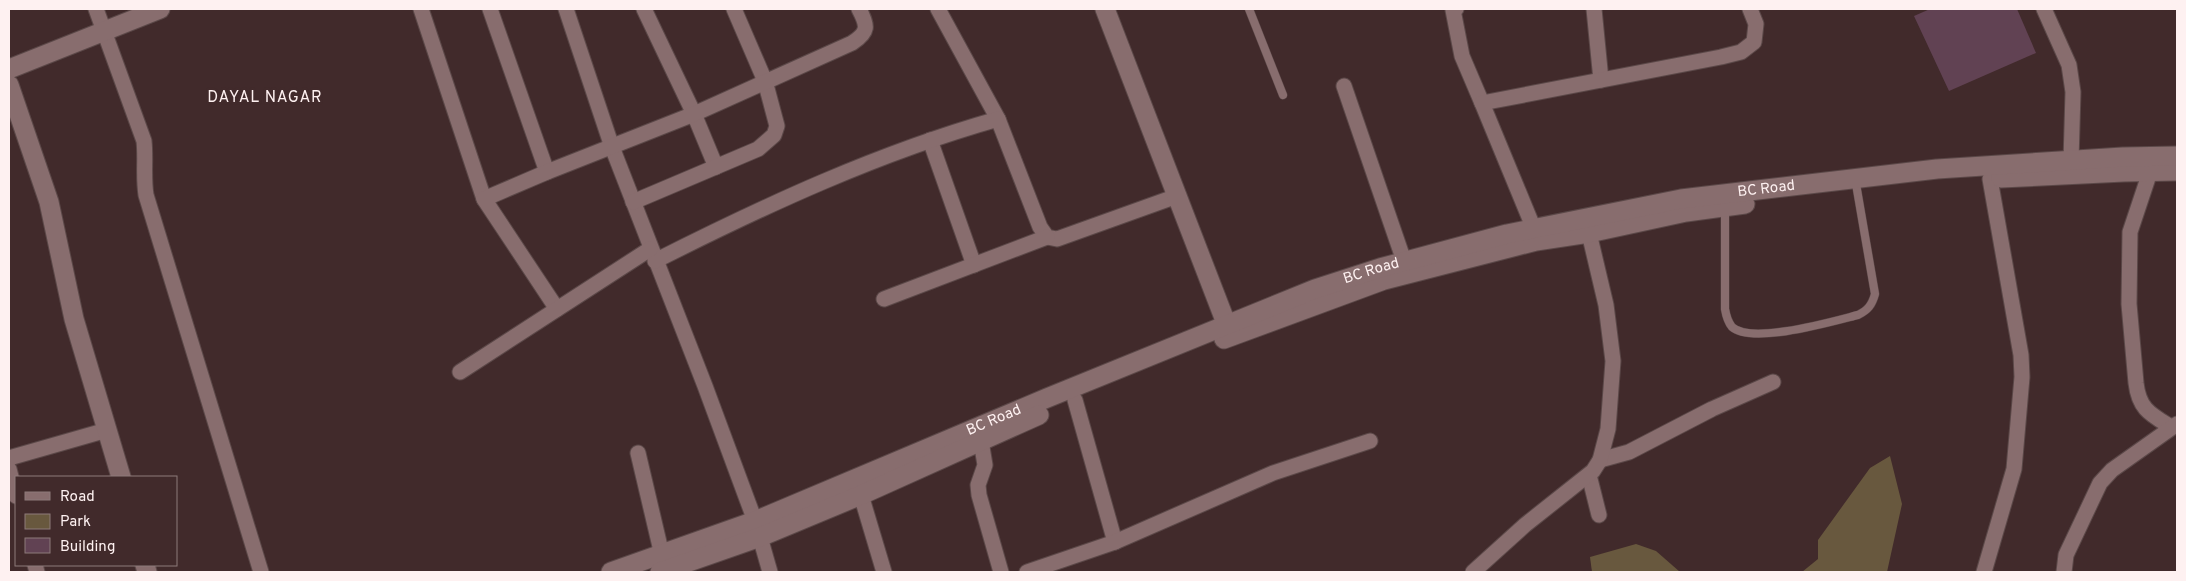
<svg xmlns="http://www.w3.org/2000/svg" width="2186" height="581" font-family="Overpass,sans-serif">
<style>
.green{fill:#68583e}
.building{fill:#614253}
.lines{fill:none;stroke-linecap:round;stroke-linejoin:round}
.service-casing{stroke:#5b4848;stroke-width:9}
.minor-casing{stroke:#5b4848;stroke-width:17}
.tertiary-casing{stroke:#5b4848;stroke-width:21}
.service{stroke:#886d6e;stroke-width:8}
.minor{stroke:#886d6e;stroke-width:15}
.tertiary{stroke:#886d6e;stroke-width:19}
.labels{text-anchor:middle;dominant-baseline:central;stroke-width:5;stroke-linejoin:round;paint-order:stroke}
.street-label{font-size:15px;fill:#fef1f1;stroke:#412a2b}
.neighbourhood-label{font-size:16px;letter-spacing:1px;fill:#fef1f1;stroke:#412a2b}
</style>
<rect width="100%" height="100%" fill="#412a2b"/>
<g class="green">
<polygon points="1890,456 1902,504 1887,572 1802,572 1818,559 1818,540 1870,468"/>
<polygon points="1636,544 1656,551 1680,572 1592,572 1590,557"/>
</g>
<polygon class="building" points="1930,9 2017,9 2036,53 1949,91 1914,16"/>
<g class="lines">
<g class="service-casing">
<g id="service">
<polyline points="1249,9 1283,95"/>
<path d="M1725 207V309C1726 315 1728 322 1732 327 1752 345 1834 321 1858 315 1868 310 1872 305 1875 294L1855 178"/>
</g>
</g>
<g class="minor-casing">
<g id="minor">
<path d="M96 9 144 141C146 159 143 176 146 195L261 572"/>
<polyline points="421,9 484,199"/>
<polyline points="490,9 547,172"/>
<polyline points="566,9 612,147 705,386 755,521"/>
<polyline points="644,9 694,114 716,167"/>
<polyline points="938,9 998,119"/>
<polyline points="1456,9 1453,10 1462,56 1482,103"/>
<polyline points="1594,9 1601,80"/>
<polyline points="2044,9 2069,65 2073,92 2071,161"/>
<polyline points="1344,86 1404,261"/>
<polyline points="930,140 974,265"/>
<path d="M2150 172 2130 232 2129 304 2136 383C2139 409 2150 414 2171 427"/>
<polyline points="633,202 758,149 774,135 777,126 765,81 734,9"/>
<polyline points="1534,229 1482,103 1721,57 1741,52 1754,42 1756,24 1750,9"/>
<path d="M655 261C766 205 878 153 998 119L1040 227 1047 237 1057 239 1177 196"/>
<polyline points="884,299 1047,237"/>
<path d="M557 309 484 199 547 172 694 114 852 43C869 32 868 26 859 9"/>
<polyline points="460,372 650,249"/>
<polyline points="1075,400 1115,542"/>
<polyline points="981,441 985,465 978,485 979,495 1001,572"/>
<polyline points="638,453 662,555"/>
<polyline points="9,458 107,430"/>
<polyline points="1600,460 1629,452 1712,409 1773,382"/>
<polyline points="9,469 16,496"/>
<polyline points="1589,475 1599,515"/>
<polyline points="861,495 884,572"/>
<polyline points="760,537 770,572"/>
<polyline points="35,565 37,572"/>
<polyline points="1027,572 1115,542 1273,473 1370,441"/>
<polyline points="1473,572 1525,525 1593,471 1600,460 1608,429 1613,361 1606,305 1589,233"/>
<polyline points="1984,572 2014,469 2022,377 2021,355 1990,179"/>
<polyline points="2064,572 2066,555 2100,483 2112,470 2177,424"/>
</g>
</g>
<g class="tertiary-casing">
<g id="tertiary">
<polyline points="1105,9 1231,336"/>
<polyline points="9,69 160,9"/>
<polyline points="9,85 49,202 74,319 121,477"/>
<polyline points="2001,178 2124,172 2177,171"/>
<polyline points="1224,339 1384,280 1536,241 1589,233 1686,212 1745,204"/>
<polyline points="145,565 147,572"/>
<path id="s1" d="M611 572 755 521 1047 398 1315 289 1380 268 1507 234 1681 199 1937 169 2123 157 2177 156"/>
<polyline points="660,572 760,537 861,495 1039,415"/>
</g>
</g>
<use href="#service" class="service"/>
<use href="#minor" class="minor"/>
<use href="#tertiary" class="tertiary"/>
</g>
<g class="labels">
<g class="street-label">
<text stroke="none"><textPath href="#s1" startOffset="1222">BC Road</textPath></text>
<text stroke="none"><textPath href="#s1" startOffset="818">BC Road</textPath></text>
<text stroke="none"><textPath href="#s1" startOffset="412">BC Road</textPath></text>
</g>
<g class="neighbourhood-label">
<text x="265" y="98">DAYAL NAGAR</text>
</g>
</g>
<rect width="2186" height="581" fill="none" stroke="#fef1f1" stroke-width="20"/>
<rect x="15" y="476" width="162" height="90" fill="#412a2b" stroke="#8d7a7a"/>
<rect x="25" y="492" width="25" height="8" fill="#886d6e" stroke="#8d7a7a"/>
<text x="60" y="501" font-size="15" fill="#fef1f1">Road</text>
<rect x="25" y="514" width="25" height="15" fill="#68583e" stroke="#8d7a7a"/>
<text x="60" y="526" font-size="15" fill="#fef1f1">Park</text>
<rect x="25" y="538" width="25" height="15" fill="#614253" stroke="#8d7a7a"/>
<text x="60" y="551" font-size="15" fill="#fef1f1">Building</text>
</svg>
